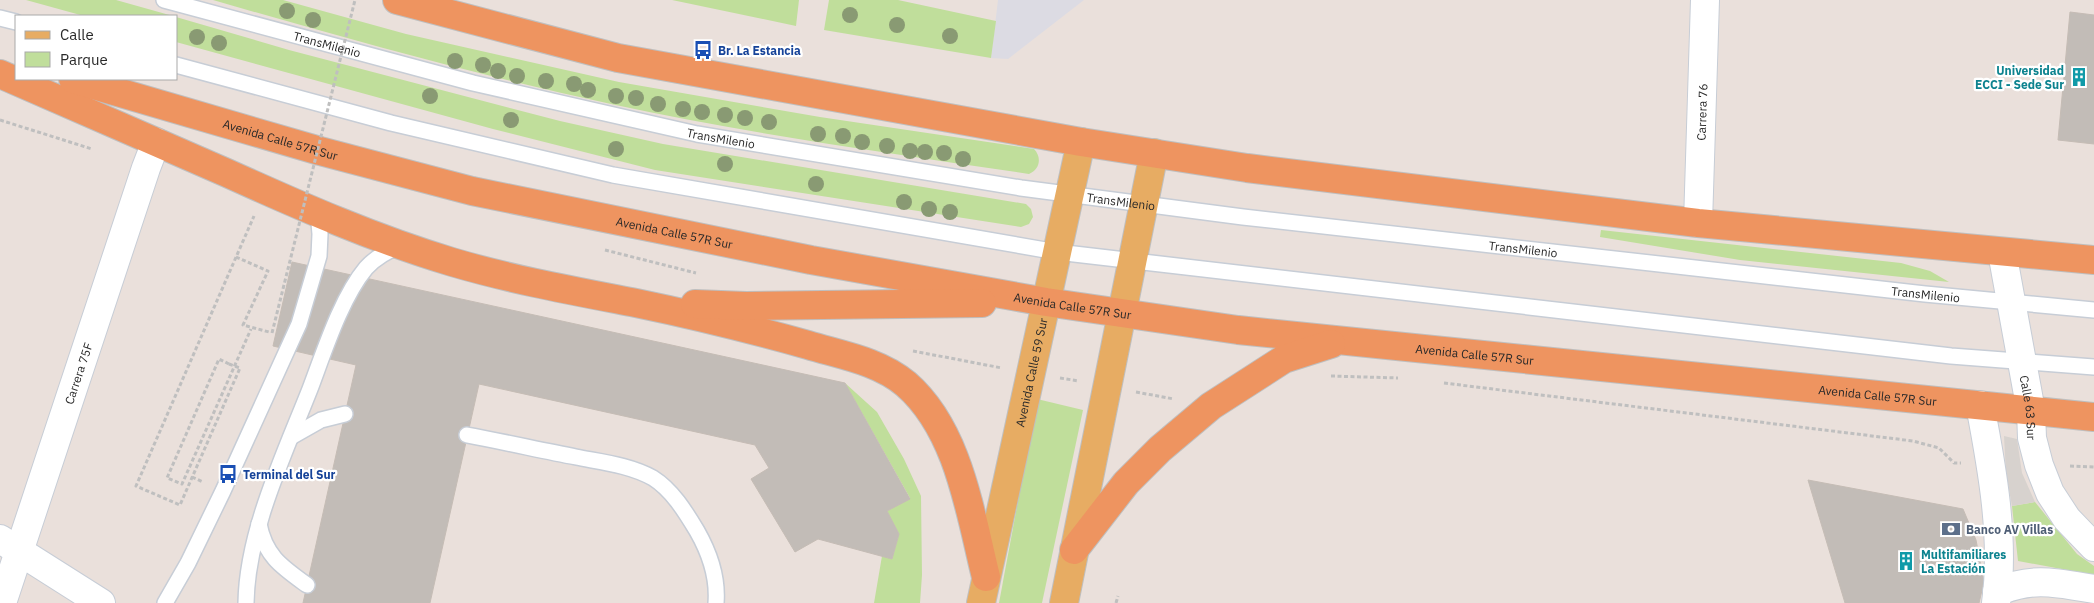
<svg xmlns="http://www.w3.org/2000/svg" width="2094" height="603" font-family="'IBM Plex Sans',sans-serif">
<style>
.industrial{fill:#dcdbe3}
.green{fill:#c0de9b}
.plaza{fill:#d7d2ce}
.building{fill:#c2bcb7;stroke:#c5bcb5}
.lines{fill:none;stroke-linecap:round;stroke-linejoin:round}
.service-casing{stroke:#c7cdd6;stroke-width:18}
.minor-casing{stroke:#c7cdd6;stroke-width:30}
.tertiary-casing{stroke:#c7cdd6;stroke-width:30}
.secondary-casing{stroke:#c7cdd6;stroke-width:30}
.primary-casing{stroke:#bfbfbf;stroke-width:30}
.trunk-casing{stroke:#bfbfbf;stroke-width:30}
.path{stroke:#bfbfbf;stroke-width:3;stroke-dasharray:4 2.5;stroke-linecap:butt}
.service{stroke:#fff;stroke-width:15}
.minor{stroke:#fff;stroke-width:28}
.tertiary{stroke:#fff;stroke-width:28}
.secondary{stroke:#fff;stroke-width:28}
.primary{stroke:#e7ac63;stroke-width:28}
.trunk{stroke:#ee9460;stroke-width:28}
.path-bridge{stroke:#bfbfbf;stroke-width:3;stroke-dasharray:4 2.5;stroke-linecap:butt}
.tree{fill:#899a73}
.labels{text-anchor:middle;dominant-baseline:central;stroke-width:4.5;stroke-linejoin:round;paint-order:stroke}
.street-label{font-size:12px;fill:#292929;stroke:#fff}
.transit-label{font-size:12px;font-weight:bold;fill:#164399;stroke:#fff;text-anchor:start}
.culture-label{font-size:12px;font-weight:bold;fill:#0d838f;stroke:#fff;text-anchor:end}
.service-label{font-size:12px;font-weight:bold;fill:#4e5e75;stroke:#fff;text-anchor:start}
</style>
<rect width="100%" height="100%" fill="#eae0db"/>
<polygon class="industrial" points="998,0 1084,0 1008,59 991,58"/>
<g class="green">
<polygon points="26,0 116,0 173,16 84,16"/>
<path d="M213 0H283L406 34 619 82 820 117 1034 149C1042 157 1040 170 1029 174 889 153 749 134 611 104 477 75 344 38 213 0Z"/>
<polygon points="672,0 799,0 796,26"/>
<polygon points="829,0 898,0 996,21 991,58 824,30"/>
<polygon points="176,17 289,50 560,121 663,144 1026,204 1031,209 1033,217 1029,224 1021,227 655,170 493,129 176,42"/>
<polygon points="1601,230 1901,263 1930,271 1949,282 1740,260 1600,237"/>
<polygon points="845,383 877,412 904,459 921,496 922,575 920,603 874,603 882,556 892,559 899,534 887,511 910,498"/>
<polygon points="1037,399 1083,410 1042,603 999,603"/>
<polygon points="2035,502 2077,554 2094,566 2094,575 2018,561 2012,506"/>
</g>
<polygon class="plaza" points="2004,436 2017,439 2022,473 2035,502 2012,506 2006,473"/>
<g class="building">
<polygon points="2070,12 2094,15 2094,144 2058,140"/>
<polygon points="292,262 845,383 910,499 887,511 899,534 892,559 818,539 795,552 751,479 769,468 755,445 479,384 430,603 303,603 356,365 273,346"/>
<polygon points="1808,480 1963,509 1976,540 1984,582 1979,603 1845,603"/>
</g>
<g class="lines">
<g class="service-casing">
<g id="service">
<path id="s1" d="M164 0 473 83 697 134 1021 188 1243 217 1925 294 2094 310"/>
<polyline points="0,18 16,22"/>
<polyline points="176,65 391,123 613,175 1057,252 1951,356 2094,367"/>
<path d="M467 435C504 442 540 450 576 457 601 462 630 465 653 478 672 490 685 511 697 531 709 552 718 578 716 603"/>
<polyline points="291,437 321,420 345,414"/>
<path d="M259 524C265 556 282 567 307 585"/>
<polyline points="165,603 188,563 223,491 299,324 319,256 320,234 318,212"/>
<path d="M246 603C247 532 284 455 310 389 324 352 341 298 366 268 376 257 388 251 401 245"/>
</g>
</g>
<g class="minor-casing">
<g id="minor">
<polyline points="0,539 101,603"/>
<path id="s2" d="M2 603 146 168 156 142"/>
</g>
</g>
<g class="tertiary-casing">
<g id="tertiary">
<path id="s3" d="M1698 223 1705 0"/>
</g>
</g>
<g class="secondary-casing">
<g id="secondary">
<path id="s4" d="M2002 252 2031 411 2032 438 2039 465 2050 493 2067 519 2094 547"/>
<path d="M1980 405C1992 468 2005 539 1996 603"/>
<path d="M1997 592C2032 576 2058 583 2094 589"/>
</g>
</g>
<g class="primary-casing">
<g id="primary">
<path id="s5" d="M981 603 1081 142"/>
<polyline points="1064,603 1154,153"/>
</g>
</g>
<g class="trunk-casing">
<g id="trunk">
<polyline points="397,0 618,58 1081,142 1247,168 1698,223 2094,260"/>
<path d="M0 74C76 107 151 140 227 173 300 206 375 239 452 262 513 280 574 291 636 303 694 315 751 329 808 345 841 355 879 361 906 384 959 430 970 513 986 577"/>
<path id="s6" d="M73 79 320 151 472 191 811 260 1046 302 1238 330 2094 417"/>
<polyline points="695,304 746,306 982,303"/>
<polyline points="1074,550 1126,483 1160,449 1211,406 1284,359 1331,344"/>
</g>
</g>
<g class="path">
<polyline points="0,120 92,149"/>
<polyline points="605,250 696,273"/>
<polyline points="236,257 268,271 243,325 269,332"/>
<polyline points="913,351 1002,368"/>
<polyline points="229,364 240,368 180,505 136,486 254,216"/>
<polyline points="1331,376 1398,378"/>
<polyline points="1060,378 1079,381"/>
<polyline points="1444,383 1913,441 1939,448 1954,463 1961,463"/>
<polyline points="1136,392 1174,399"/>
<polyline points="2070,466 2094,467"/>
<polyline points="192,477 203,482"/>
<polyline points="1116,603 1118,596"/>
</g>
<use href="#service" class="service"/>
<use href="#minor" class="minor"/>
<use href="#tertiary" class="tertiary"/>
<use href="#secondary" class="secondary"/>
<use href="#primary" class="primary"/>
<use href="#trunk" class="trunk"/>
<g class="path-bridge">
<polyline points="272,333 355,0"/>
<polyline points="229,364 219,359 167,478 182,484 251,329"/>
</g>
</g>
<g class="tree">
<circle cx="287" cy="11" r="8"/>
<circle cx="850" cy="15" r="8"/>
<circle cx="313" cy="20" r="8"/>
<circle cx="897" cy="25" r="8"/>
<circle cx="950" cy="36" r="8"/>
<circle cx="197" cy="37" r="8"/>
<circle cx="219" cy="43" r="8"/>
<circle cx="455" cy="61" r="8"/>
<circle cx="483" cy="65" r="8"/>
<circle cx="498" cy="71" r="8"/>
<circle cx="517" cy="76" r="8"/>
<circle cx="546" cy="81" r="8"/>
<circle cx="574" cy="84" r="8"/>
<circle cx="588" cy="90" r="8"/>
<circle cx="430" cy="96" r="8"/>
<circle cx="616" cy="96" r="8"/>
<circle cx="636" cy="98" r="8"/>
<circle cx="658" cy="104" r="8"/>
<circle cx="683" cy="109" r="8"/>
<circle cx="702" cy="112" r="8"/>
<circle cx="725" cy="115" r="8"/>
<circle cx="745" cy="118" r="8"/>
<circle cx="511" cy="120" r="8"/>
<circle cx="769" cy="122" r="8"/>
<circle cx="818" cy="134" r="8"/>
<circle cx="843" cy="136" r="8"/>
<circle cx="862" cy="142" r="8"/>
<circle cx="887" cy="146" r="8"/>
<circle cx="616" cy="149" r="8"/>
<circle cx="910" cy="151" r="8"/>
<circle cx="925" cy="152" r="8"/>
<circle cx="944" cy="153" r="8"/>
<circle cx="963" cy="159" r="8"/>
<circle cx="725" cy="164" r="8"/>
<circle cx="816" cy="184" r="8"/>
<circle cx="904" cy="202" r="8"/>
<circle cx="929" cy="209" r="8"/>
<circle cx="950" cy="212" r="8"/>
</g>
<defs>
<g id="bus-bare" transform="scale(1.5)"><path d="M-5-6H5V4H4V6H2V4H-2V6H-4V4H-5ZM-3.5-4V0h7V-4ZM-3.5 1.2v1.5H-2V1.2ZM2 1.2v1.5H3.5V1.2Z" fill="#1a4fb4" stroke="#fff" stroke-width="2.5" paint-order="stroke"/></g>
<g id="building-bare" transform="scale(1.5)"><path d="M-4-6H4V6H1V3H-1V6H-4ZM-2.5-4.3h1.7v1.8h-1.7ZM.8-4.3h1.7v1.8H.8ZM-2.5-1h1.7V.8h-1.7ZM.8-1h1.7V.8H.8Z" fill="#0f9aa8" stroke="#fff" stroke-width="2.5" paint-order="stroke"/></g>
<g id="bank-bare" transform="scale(1.5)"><path d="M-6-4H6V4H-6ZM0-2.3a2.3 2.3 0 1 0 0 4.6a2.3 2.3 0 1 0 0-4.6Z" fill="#5c6f8a" stroke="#fff" stroke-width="2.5" paint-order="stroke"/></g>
</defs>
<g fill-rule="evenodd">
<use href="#bus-bare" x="703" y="50"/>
<use href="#building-bare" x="2079" y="77"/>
<use href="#bus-bare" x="228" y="474"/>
<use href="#bank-bare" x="1951" y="529"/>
<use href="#building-bare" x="1906" y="561"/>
</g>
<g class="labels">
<g class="street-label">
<text stroke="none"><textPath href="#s1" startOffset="169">TransMilenio</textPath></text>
<text stroke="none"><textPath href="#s3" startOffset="111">Carrera 76</textPath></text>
<text stroke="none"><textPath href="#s1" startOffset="574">TransMilenio</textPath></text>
<text stroke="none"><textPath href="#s6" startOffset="216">Avenida Calle 57R Sur</textPath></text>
<text stroke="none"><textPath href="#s1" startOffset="979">TransMilenio</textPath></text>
<text stroke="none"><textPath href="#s6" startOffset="621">Avenida Calle 57R Sur</textPath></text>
<text stroke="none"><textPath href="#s1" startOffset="1384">TransMilenio</textPath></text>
<text stroke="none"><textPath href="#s1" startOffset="1789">TransMilenio</textPath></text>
<text stroke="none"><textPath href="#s6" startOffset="1026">Avenida Calle 57R Sur</textPath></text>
<text stroke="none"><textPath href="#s6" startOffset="1431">Avenida Calle 57R Sur</textPath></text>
<text stroke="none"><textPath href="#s2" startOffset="242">Carrera 75F</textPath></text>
<text stroke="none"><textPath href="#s5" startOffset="236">Avenida Calle 59 Sur</textPath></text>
<text stroke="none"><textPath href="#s6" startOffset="1836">Avenida Calle 57R Sur</textPath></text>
<text stroke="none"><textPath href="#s4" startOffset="158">Calle 63 Sur</textPath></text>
</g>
<g class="transit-label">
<text x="718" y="50">Br. La Estancia</text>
<text x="243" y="474">Terminal del Sur</text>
</g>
<g class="culture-label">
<text x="2064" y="70">Universidad<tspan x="2064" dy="14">ECCI - Sede Sur</tspan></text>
<text x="1921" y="554" text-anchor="start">Multifamiliares<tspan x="1921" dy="14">La Estación</tspan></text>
</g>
<g class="service-label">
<text x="1966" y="529">Banco AV Villas</text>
</g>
</g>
<rect x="15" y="15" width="162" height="65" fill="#ffffff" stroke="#a9a9a9"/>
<rect x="25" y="31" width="25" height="8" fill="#e7ac63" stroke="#a9a9a9"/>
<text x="60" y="40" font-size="15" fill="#292929">Calle</text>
<rect x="25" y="52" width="25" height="15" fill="#c0de9b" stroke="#a9a9a9"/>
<text x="60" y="65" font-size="15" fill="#292929">Parque</text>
</svg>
